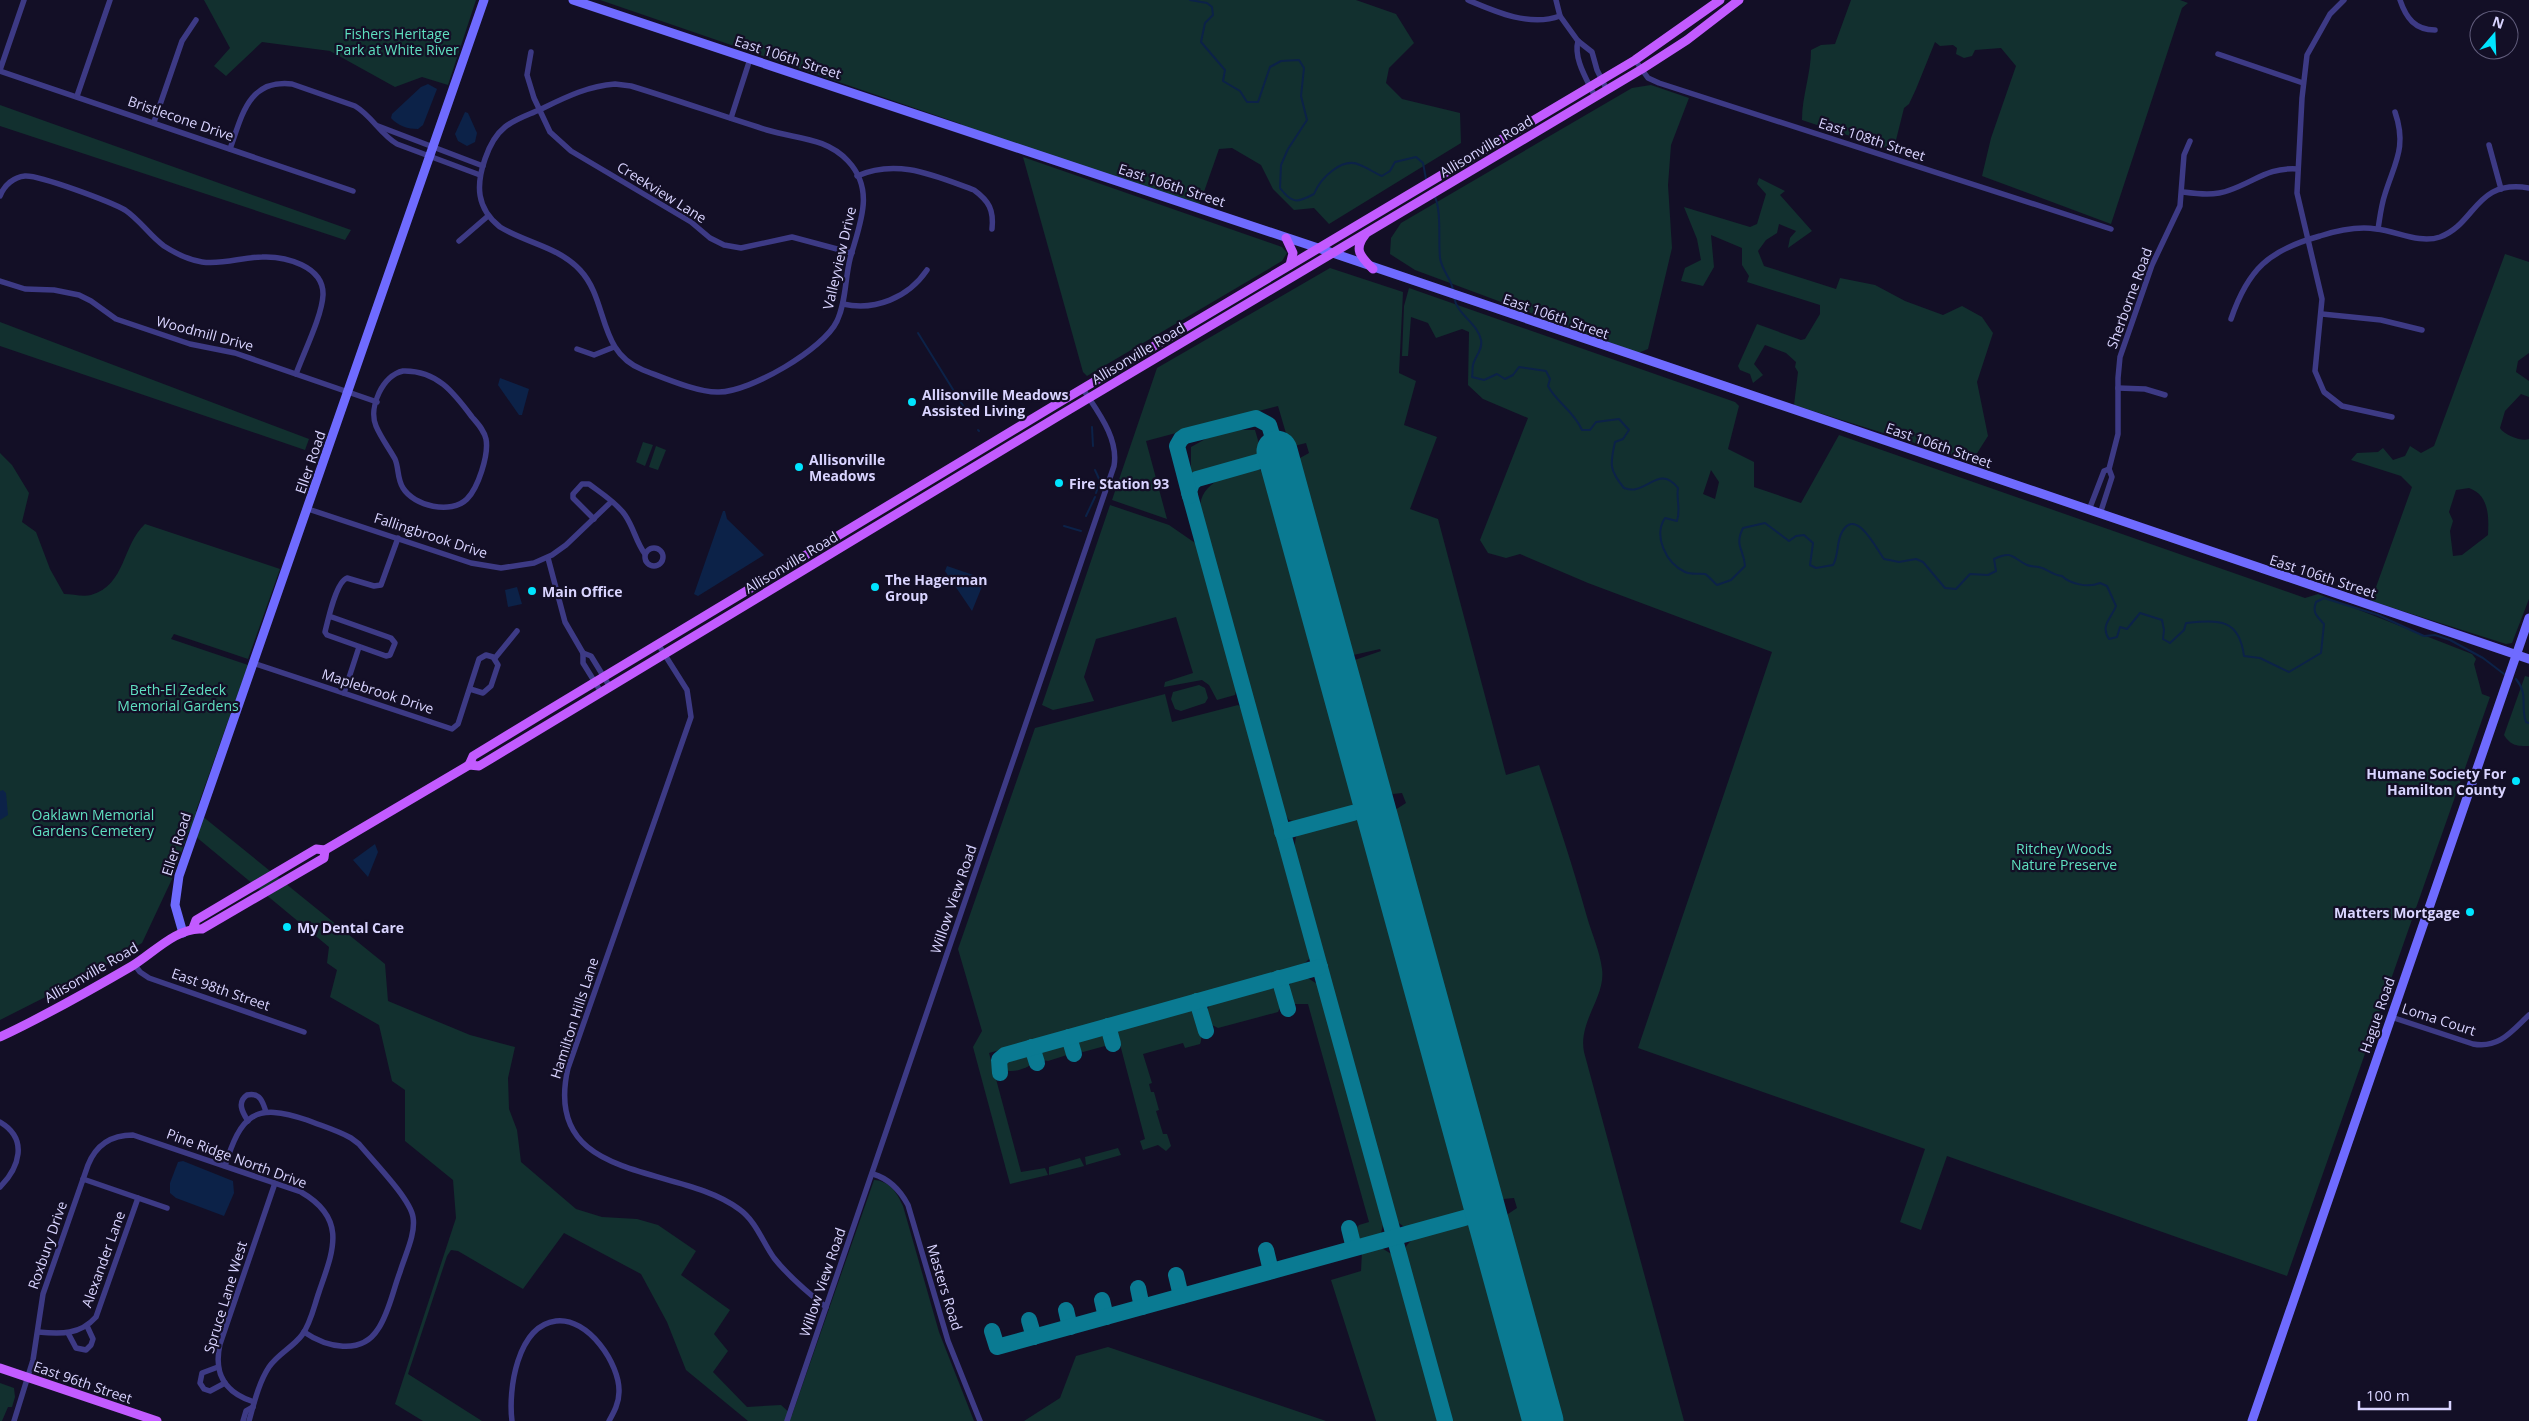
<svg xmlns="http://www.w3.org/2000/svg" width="2529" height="1421" font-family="'Open Sans',sans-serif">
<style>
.green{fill:#12302f;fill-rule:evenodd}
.water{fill:#0c2248}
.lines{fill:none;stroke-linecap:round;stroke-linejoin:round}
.stream{stroke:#0c2248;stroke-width:2}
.taxiway{stroke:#0a7a92;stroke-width:16}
.runway{stroke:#0a7a92;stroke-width:41}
.street{stroke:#3d3a85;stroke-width:5.5}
.secondary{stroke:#6f6bff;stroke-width:9}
.primary{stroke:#c25bff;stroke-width:9}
.poi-dot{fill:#00e5ff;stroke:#130f26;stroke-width:2}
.labels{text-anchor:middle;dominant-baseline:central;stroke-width:4.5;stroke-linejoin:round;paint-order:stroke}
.park-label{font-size:14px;fill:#5fe0c0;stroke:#130f26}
.street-label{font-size:14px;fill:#d9d4ff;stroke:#130f26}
.poi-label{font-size:14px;font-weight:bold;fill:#d9d4ff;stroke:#130f26;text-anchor:start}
</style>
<rect width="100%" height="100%" fill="#130f26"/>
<g class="green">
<polygon points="204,0 476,0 448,85 422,77 395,87 330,51 262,42 226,76 214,66 230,48"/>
<polygon points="600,0 1356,0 1396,14 1414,43 1389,68 1386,83 1402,99 1460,113 1461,143 1329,224 1314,208 1294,210 1273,189 1261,165 1232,148 1219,149 1199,206 961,126 961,124"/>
<path d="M1851 0H2180L2188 3 2182 8 2111 224 1982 176 1991 138 2016 66 2001 48 1975 50 1972 56 1964 58 1956 54 1957 48 1953 45 1940 46 1935 42 1916 89 1909 104 1904 108 1895 144 1886 148 1802 120C1802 96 1811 74 1811 50L1821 45 1835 44Z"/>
<polygon points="1651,85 1689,98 1671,145 1668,185 1672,248 1648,349 1638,353 1415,270 1390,254 1391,238 1401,223 1632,88"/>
<polygon points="0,105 351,230 345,240 0,126"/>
<polygon points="1023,157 1282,247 1287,253 1282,261 1087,376 1083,372"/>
<polygon points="1759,178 1785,191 1780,195 1812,231 1788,248 1790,238 1796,231 1779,224 1777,233 1766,240 1758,251 1764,266 1836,289 1840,278 1875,285 1905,301 1943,315 1962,306 1982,317 1993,333 1977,382 1988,436 1974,458 1966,459 1794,405 1798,372 1795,367 1796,362 1786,353 1765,345 1754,364 1763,375 1753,383 1750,374 1740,370 1738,366 1757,324 1801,340 1805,339 1820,314 1820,305 1747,282 1749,276 1742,265 1742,248 1711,235 1714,267 1703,286 1681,281 1685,268 1701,260 1697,239 1684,207 1750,227 1757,224 1766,194 1757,184"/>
<path d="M2505 254 2529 262V353L2518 361 2516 372 2529 381V397L2521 394 2505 411 2500 428C2504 435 2522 442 2529 439V599L2512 643 2506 644 2371 601 2412 487 2401 476 2351 460 2357 453 2378 452 2383 448 2393 460 2405 456 2410 446 2421 453 2434 446ZM2469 488C2489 495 2489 516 2488 535L2462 555 2453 556 2450 531 2453 521 2449 512 2456 490Z"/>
<path d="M1330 268 1403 292 1399 373 1416 381 1404 425 1437 437 1410 509 1438 519 1506 775 1539 765C1556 816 1573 866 1587 917 1592 934 1600 952 1602 969 1606 997 1578 1021 1584 1052L1684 1421H1558L1504 1223 1508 1214 1517 1208 1514 1198 1503 1199 1495 1193 1392 819 1395 810 1406 803 1402 793 1393 794 1383 787 1349 662 1381 651 1380 649 1349 656 1347 655 1295 468 1300 458 1309 453 1306 443 1290 447 1278 406 1146 441 1167 519 1112 500 1157 368Z"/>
<path d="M1409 288 1735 402 1739 406 1728 449 1754 462V487L1801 503 1839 435 2305 598 2318 594 2472 654 2476 659 2474 664 2482 694 2490 697 2287 1276 1947 1156 1921 1230 1900 1222 1925 1149 1638 1048 1772 652 1588 583 1520 554 1506 558 1488 553 1480 540 1528 418 1483 399 1468 385 1469 332 1462 329 1436 338 1428 323 1411 317 1408 356H1402L1404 306ZM1711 470 1719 482 1715 499 1703 494Z"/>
<polygon points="0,322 309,439 305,450 0,346"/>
<polygon points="1234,430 1255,430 1262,454 1191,474 1191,447 1209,437"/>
<polygon points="643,442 653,445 645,466 636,462"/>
<polygon points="656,446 666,450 658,470 649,467"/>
<path d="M0 453 12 465 29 493 22 522 36 532 50 569 64 594C72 594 83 597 91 595 126 585 122 545 145 524L280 569 248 659 174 634 171 639 248 665 196 811 385 964 388 1001 470 1035 515 1047 508 1078 509 1109 517 1130 521 1162 576 1209 602 1217 637 1219 658 1225 696 1251 681 1275 730 1310 714 1334 728 1351 713 1372 747 1407 781 1405 792 1415 874 1180C890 1181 897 1193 903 1206L939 1332 974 1421H748L686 1370 667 1322 641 1274 564 1233 523 1289 458 1251 451 1250 447 1256 408 1374 482 1421H423L395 1404 456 1218 453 1180 405 1141V1090L392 1081 379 1025 330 997 337 970 327 963 329 947 189 831 172 879 142 943 83 978 0 1020Z"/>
<path d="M1254 468 1263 471 1269 477 1356 793 1354 803 1348 809 1296 822 1289 820 1283 812 1200 513C1198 480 1229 476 1254 468Z"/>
<polygon points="1110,505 1169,525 1198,545 1237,688 1235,695 1217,700 1209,685 1202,680 1164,687 1165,682 1193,673 1176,617 1096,639 1084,677 1094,701 1053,710 1042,705"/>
<path d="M2525 676 2529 677V746C2517 746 2511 746 2504 735Z"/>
<polygon points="1199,685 1205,688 1208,698 1205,703 1181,711 1175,709 1171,699 1173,692"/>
<polygon points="1165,694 1172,722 1238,705 1243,709 1310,953 1309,959 1302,966 989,1053 1021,1172 1045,1168 1048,1175 1010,1184 973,1047 982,1031 958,949 1035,728"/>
<polygon points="1352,819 1359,821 1365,828 1468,1202 1465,1211 1410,1227 1403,1226 1396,1221 1294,848 1296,837 1301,833"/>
<polygon points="1306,977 1319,985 1384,1221 1381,1233 1364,1240 1357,1238 1355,1230 1359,1225 1369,1222 1308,1004 1294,1004 1288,988 1292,981"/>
<polygon points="1270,987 1277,990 1282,1004 1278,1012 1218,1028 1210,1024 1207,1011 1210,1004"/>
<path d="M1188 1010 1193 1011C1198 1019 1204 1036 1200 1044L1185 1048 1183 1043 1143 1054 1152 1083 1149 1084 1151 1092H1154L1159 1110 1156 1111 1163 1134H1167L1171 1146 1166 1151 1158 1145 1143 1150 1140 1141 1145 1139 1117 1033 1120 1029Z"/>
<polygon points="1102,1034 1106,1039 1105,1046 1083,1052 1079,1050 1078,1041"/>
<polygon points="1061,1045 1065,1047 1067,1055 1048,1061 1042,1060 1042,1050"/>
<path d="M1024 1055 1029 1057 1031 1064C1026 1069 1012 1073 1006 1070L1004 1065 1007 1060Z"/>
<polygon points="1118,1148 1121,1155 1086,1165 1085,1157"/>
<polygon points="1080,1158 1084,1166 1049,1175 1049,1167"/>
<path d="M1461 1224 1470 1226 1476 1231 1528 1421H1451L1404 1252C1408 1232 1445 1229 1461 1224Z"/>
<polygon points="1380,1247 1393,1255 1439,1421 1376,1421 1331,1280 1361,1271 1362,1252"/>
<polygon points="1108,1347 1326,1421 1024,1421 1060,1398 1076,1356"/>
<polygon points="0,1383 14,1388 15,1397 12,1407 8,1407 2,1421 0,1421"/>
</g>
<g class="water">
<path d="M428 84 437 89 423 125 418 129C408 129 398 126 391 118L392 114 421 87Z"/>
<polygon points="465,112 468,113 477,133 475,142 467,146 458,141 455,134"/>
<polygon points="500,378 529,389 522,415 519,415 498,385"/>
<polygon points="723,511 725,511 727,519 764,555 698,596 694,594"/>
<polygon points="947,566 985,579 972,611 945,571"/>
<polygon points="517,587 522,604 508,607 505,590"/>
<polygon points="3,790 6,793 8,815 0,820 0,791"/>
<polygon points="375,844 378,852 368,877 353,860"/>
<polygon points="183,1161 233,1181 234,1193 224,1216 176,1198 170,1193 170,1183 178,1162"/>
</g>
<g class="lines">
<g class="stream">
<path d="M1190 0 1207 3 1212 7 1213 15 1205 23 1201 42 1225 70 1223 81 1240 91 1247 102H1258L1270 67 1281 61 1299 60 1304 68 1301 96 1307 120 1288 149 1281 165 1280 188C1292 204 1297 203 1314 194 1320 179 1342 156 1360 165 1368 168 1374 173 1382 176L1390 171 1395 162 1416 157 1423 163 1426 179"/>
<path d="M1434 195C1442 209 1438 240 1440 258 1442 271 1451 278 1453 290"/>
<path d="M1454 297C1457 315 1477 322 1481 340 1483 350 1475 356 1473 365 1472 369 1473 373 1472 377L1484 380 1497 374 1505 379 1513 375 1519 367 1546 371 1550 379 1548 386C1557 403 1574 411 1582 430H1590L1596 422 1619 419 1629 430 1623 439 1615 442C1610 464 1609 470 1624 488 1627 489 1633 490 1636 489 1652 485 1662 468 1678 488 1676 499 1681 510 1677 521L1665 518C1653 536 1666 563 1685 572 1691 575 1699 573 1705 574 1709 576 1713 582 1717 585L1731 580 1745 566C1744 549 1734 546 1743 528L1765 523 1789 541 1796 536 1804 535 1813 543 1810 565 1816 568 1833 565C1839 555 1836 543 1842 532 1856 506 1877 550 1884 559L1899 562 1916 559 1923 562 1945 588 1956 589 1970 574 1988 575 1996 571 1994 559C2013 550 2012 558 2027 565 2031 567 2035 566 2039 567 2048 569 2052 575 2062 576 2070 584 2088 588 2100 583L2107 586 2116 606C2111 619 2100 625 2109 639L2117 637 2120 627 2127 629 2140 613 2162 620 2164 630 2163 639 2170 643 2184 630 2186 623C2219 620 2239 618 2244 656L2260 658 2289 672 2321 653 2324 624C2317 616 2312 613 2316 602L2324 598 2378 615 2424 636 2435 635 2450 640 2483 658 2504 674"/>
<polyline points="918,333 970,417"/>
<polyline points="1092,427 1093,446"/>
<polyline points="978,430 979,431"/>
<polyline points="1095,470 1100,481 1096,493"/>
<polyline points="1086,516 1095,497"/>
<polyline points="1064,526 1081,531"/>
<path d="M2516 679C2529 695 2520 706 2526 722L2529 723"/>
</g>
<g class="taxiway">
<polyline points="1278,456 1197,479 1192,483 1189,492 1445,1421"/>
<polyline points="1190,496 1177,446 1181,439 1185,436 1256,418 1269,425 1277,451"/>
<polyline points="1282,832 1375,807"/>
<polyline points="1279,978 1288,1009"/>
<polyline points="1197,1001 1206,1031"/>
<polyline points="1108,1026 1113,1044"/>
<polyline points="1069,1037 1074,1054"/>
<polyline points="1032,1047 1037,1063"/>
<polyline points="1000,1073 999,1060 1005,1055 1320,967"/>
<polyline points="1349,1228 1354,1248"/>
<polyline points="1266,1250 1271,1271"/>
<polyline points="1176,1275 1181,1296"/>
<polyline points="1138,1288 1142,1307"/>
<polyline points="1102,1300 1106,1317"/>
<polyline points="1066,1310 1070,1327"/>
<polyline points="1029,1320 1034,1337"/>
<polyline points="992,1331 997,1347 1486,1212"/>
</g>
<polyline class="runway" points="1277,451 1543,1421"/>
<g class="street">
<path d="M1468 0C1496 12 1530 27 1560 16"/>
<polyline points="1556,0 1560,16 1578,41 1592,52 1597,70 1607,90"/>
<polyline points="2344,0 2330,14 2307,55 2302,98 2297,193 2322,299 2315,371 2324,392 2342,406 2392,417"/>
<path d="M2400 0C2406 18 2415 30 2435 30"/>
<path d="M1578 41C1573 59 1588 81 1595 97"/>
<polyline points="531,52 527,75 534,98 550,132 571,151 691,222 710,238 724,245 741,248 792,237 852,253"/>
<polyline points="2218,54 2303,83"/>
<polyline points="1635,60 1648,78 1659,83 2111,229"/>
<polyline points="0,70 24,0"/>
<polyline points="0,71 353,191"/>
<path d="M615 84 631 86C677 100 722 116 767 130 796 139 826 137 848 161 876 191 859 225 850 259 845 279 846 302 837 321 824 349 750 392 719 392 698 393 662 377 643 370 597 352 609 301 580 270 559 247 526 243 500 227 476 208 476 185 485 159 489 147 495 135 505 127 515 119 528 115 539 110 564 98 587 86 615 84Z"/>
<polyline points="77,96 110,0"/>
<polyline points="731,118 750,59"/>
<polyline points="154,122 182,41 196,20"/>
<polyline points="378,126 483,166"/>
<polyline points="2489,145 2501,189"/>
<path d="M230 149C242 116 248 79 292 84L355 106C372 116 380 134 397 144L480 175"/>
<path d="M857 176C898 158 935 176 974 190 989 201 994 210 992 229"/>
<path d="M2183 192C2199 194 2215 196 2230 190 2256 181 2268 167 2298 169"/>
<path d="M0 196C4 185 14 177 25 176 40 175 111 202 125 210 140 220 150 236 164 246 175 253 189 260 202 262 223 265 242 257 262 257 285 256 324 266 323 295 322 316 304 352 296 374"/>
<path d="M2378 229C2380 217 2381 206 2385 194 2395 162 2407 147 2395 112"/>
<polyline points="459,241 488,216"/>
<polyline points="0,281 25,289 54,290 79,295 91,301 116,319 190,344 235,353 377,402"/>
<path d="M843 304C875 311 908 298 927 270"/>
<polyline points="2322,314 2381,320 2422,330"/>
<path d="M2231 319C2248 269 2269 250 2320 236 2339 230 2357 226 2376 229 2397 231 2419 244 2440 237 2476 224 2475 179 2529 188"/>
<polyline points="577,349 594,355 614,347"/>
<path d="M403 371C437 370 454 393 472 417 478 424 484 430 486 439 489 455 478 488 467 499 451 515 414 506 403 488 397 479 399 468 395 459 389 448 381 438 376 426 368 407 383 375 403 371Z"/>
<polyline points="2118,388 2145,389 2165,395"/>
<polyline points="2109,469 2118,434 2118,378 2120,357 2152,265 2180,206 2184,155 2190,141"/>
<polyline points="308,509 471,563 501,568 534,563 552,555 566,545 611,502"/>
<polyline points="2089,510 2104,471 2109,469 2112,477 2100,514"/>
<path d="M594 519 573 498V494L582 484H589C601 493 617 503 625 515 634 528 636 542 645 554"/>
<circle cx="654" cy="557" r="9"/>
<polyline points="548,558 565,622 583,653 583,663 601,692"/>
<path d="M329 616 391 638 395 643 390 655 386 656 327 635 325 632C328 620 336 582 347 578L374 586 381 585 398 538"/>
<path d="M658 644 687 690 691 717 568 1068C541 1185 678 1163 739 1209 756 1221 762 1241 774 1258 789 1277 807 1292 826 1307"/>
<polyline points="583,653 591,656 610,687"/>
<polyline points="495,658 517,631"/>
<polyline points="253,663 452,729 458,724 479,659 486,655 493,657 498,665 491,686 483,693 470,689"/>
<polyline points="344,693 359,647"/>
<polyline points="134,964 140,972 149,978 304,1032"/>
<path d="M2391 1017 2473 1044C2499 1049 2512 1031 2529 1015"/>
<path d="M248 1121C242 1112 237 1102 247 1095 260 1092 263 1102 266 1112"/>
<path d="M0 1122C29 1139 19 1168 0 1187"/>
<path d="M225 1166C241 1115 254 1102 307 1120 322 1126 337 1130 351 1138L359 1144C372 1160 410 1198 413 1217 416 1234 405 1255 400 1272 393 1290 389 1313 378 1329 361 1356 326 1347 304 1332"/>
<path d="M873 1174C890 1179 900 1190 908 1205L948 1341 980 1421"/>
<polyline points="83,1179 167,1208"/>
<path d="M38 1332C61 1334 80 1335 96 1317L138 1198"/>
<polyline points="68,1333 76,1348 86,1350 91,1345 93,1339 87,1326"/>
<polyline points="218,1367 202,1373 200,1383 204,1389 210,1391 225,1383"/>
<path d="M254 1402C226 1393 213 1375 220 1344L275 1183"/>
<path d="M14 1421 33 1360 43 1294 88 1165C96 1145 111 1135 133 1135L301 1192C348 1219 333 1251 319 1292 314 1306 311 1323 302 1335 293 1347 278 1354 269 1367 259 1382 254 1403 249 1421"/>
<polyline points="243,1421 246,1411 253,1407"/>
<path d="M512 1421C508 1390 517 1326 556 1321 588 1317 620 1364 619 1392 619 1403 614 1412 609 1421"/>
<path d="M787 1421 1114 466C1119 438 1097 411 1083 389"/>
</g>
<g class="secondary">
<polyline points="573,0 1318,248 2529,659"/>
<polyline points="183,933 175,905 179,876 484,0"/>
<polyline points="2252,1421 2529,618"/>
</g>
<g class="primary">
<path d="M1365 235C1353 250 1361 257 1373 269"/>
<polyline points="1286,238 1293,253 1290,265"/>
<polyline points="469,765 473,756 547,711 1060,402 1635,60 1720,0"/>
<polyline points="193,928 196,920 316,849 325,850 469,765 479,766 1057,417 1642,69 1687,40 1739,0"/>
<path d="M0 1037C45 1016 89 991 132 966 152 954 177 927 202 929L324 858 325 850"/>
<polyline points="0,1368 157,1421"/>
</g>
</g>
<g class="poi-dot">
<circle cx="912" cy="402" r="5"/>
<circle cx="799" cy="467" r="5"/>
<circle cx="1059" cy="483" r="5"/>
<circle cx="875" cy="587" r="5"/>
<circle cx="532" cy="591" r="5"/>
<circle cx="2516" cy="781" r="5"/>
<circle cx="2470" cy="912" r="5"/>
<circle cx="287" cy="927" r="5"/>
</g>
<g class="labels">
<g class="park-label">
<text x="397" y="33">Fishers Heritage<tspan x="397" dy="16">Park at White River</tspan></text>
<text x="178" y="689">Beth-El Zedeck<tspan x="178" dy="16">Memorial Gardens</tspan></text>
<text x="93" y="814">Oaklawn Memorial<tspan x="93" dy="16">Gardens Cemetery</tspan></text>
<text x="2064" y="848">Ritchey Woods<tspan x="2064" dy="16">Nature Preserve</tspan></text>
</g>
<g class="street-label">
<text transform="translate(788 57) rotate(18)">East 106th Street</text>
<text transform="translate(181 118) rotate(19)">Bristlecone Drive</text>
<text transform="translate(1872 139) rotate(18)">East 108th Street</text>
<text transform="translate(1486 146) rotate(-31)">Allisonville Road</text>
<text transform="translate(1172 185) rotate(18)">East 106th Street</text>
<text transform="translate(662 192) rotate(32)">Creekview Lane</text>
<text transform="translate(839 258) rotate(-77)">Valleyview Drive</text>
<text transform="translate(2129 298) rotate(-70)">Sherborne Road</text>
<text transform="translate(1556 316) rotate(19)">East 106th Street</text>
<text transform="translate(205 333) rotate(15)">Woodmill Drive</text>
<text transform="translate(1138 353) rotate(-31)">Allisonville Road</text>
<text transform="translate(1939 445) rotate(19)">East 106th Street</text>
<text transform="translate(310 462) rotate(-71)">Eller Road</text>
<text transform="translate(431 535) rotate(18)">Fallingbrook Drive</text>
<text transform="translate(791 562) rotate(-31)">Allisonville Road</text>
<text transform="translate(2323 576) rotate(18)">East 106th Street</text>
<text transform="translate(378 691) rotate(18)">Maplebrook Drive</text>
<text transform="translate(176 844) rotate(-72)">Eller Road</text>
<text transform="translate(953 899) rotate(-71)">Willow View Road</text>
<text transform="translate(91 972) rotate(-30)">Allisonville Road</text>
<text transform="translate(221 989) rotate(19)">East 98th Street</text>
<text transform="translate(2377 1015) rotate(-71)">Hague Road</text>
<text transform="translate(574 1018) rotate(-72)">Hamilton Hills Lane</text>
<text transform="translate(2439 1019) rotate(18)">Loma Court</text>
<text transform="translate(237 1158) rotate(20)">Pine Ridge North Drive</text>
<text transform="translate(47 1245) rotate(-71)">Roxbury Drive</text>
<text transform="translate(103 1259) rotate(-70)">Alexander Lane</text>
<text transform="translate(822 1282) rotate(-71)">Willow View Road</text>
<text transform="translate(945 1287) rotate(73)">Masters Road</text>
<text transform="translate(225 1297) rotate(-73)">Spruce Lane West</text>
<text transform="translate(83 1382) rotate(19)">East 96th Street</text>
</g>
<g class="poi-label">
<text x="922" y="394">Allisonville Meadows<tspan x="922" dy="16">Assisted Living</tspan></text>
<text x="809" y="459">Allisonville<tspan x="809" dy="16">Meadows</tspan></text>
<text x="1069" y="483">Fire Station 93</text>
<text x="885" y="579">The Hagerman<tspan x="885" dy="16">Group</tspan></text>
<text x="542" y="591">Main Office</text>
<text x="2506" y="773" text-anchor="end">Humane Society For<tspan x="2506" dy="16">Hamilton County</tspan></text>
<text x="2460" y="912" text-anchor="end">Matters Mortgage</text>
<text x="297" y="927">My Dental Care</text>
</g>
</g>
<g transform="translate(2494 35) rotate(19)"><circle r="24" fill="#130f26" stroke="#625e7d"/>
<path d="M0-4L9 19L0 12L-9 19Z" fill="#00e5ff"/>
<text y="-8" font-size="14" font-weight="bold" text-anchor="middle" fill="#d9d4ff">N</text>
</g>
<path d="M2359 1401v8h91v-8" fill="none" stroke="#d9d4ff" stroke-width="2.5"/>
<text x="2366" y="1401" font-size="15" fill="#d9d4ff" stroke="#130f26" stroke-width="4" paint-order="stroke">100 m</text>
</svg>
